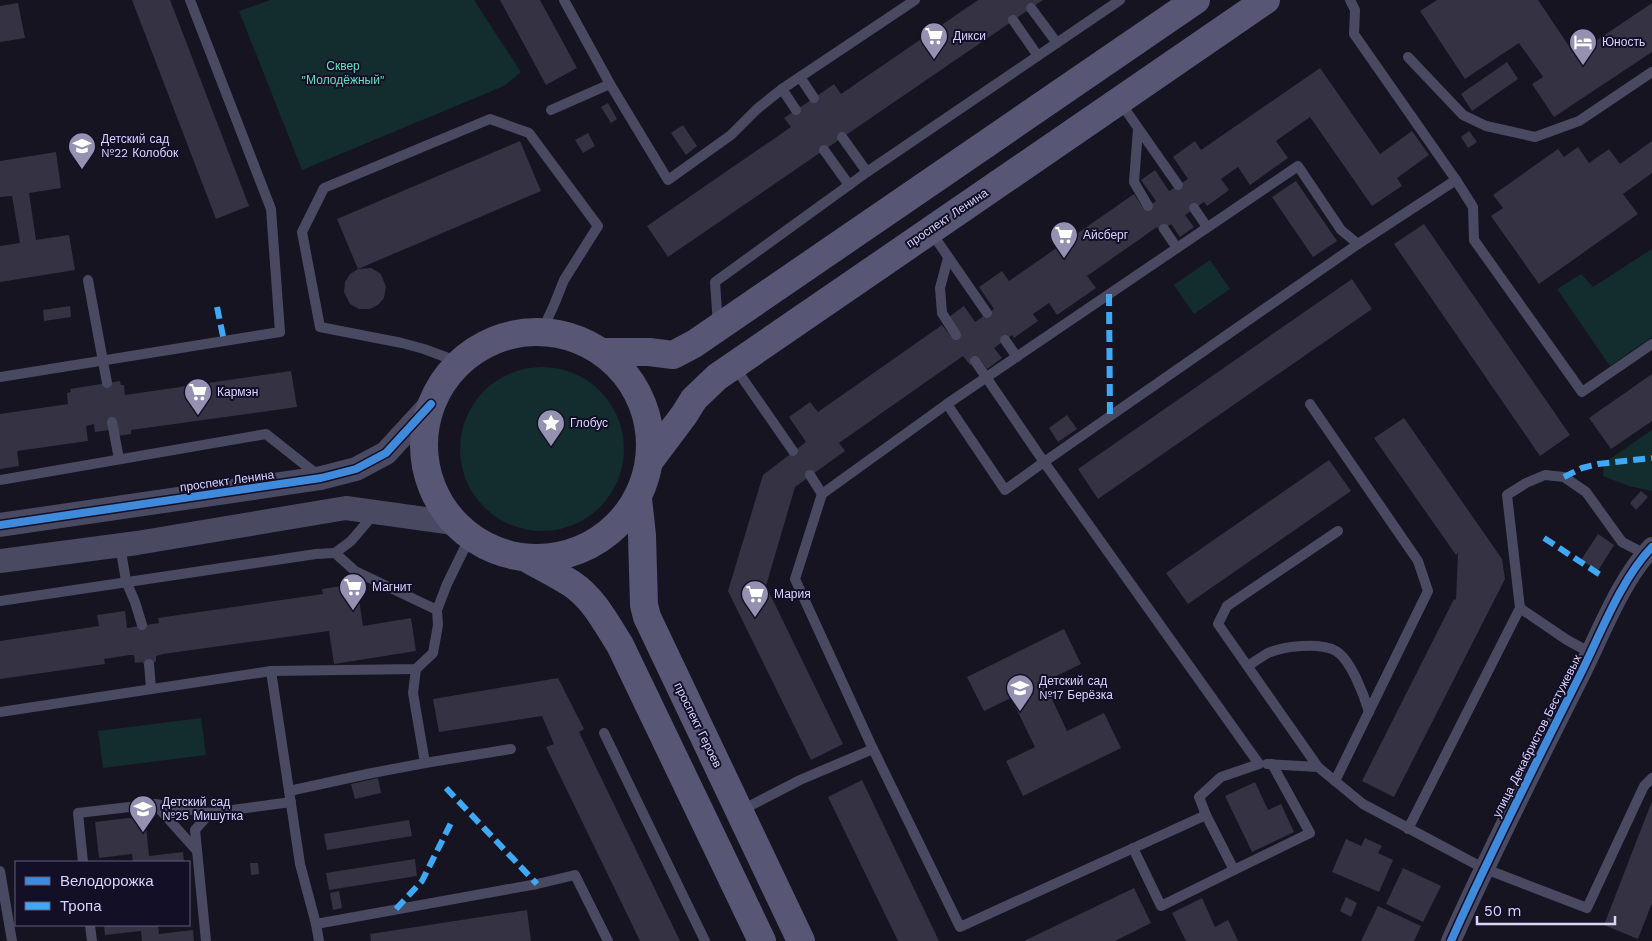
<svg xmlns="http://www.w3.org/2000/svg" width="1652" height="941" font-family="'Work Sans',sans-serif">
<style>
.green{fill:#132c2d}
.building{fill:#343243}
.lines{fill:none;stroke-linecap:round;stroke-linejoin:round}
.service{stroke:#4a4962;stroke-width:10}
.minor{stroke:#4a4962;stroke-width:20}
.tertiary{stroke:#4a4962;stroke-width:24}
.secondary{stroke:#575674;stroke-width:28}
.quiet{stroke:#3fa9f5;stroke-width:6;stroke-dasharray:12 6;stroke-linecap:butt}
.cycleway-casing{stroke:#130f26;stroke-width:11}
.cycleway{stroke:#408adc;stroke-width:8}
.labels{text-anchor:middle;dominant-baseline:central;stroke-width:4;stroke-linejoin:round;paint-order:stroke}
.poi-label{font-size:12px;fill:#d9d4ff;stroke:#130f26;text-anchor:start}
.park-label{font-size:12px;fill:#5fe0c0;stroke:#130f26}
.street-label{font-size:12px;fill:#d9d4ff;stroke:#130f26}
</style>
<rect width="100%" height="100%" fill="#161421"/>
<g class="green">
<polygon points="271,0 474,0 521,72 504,86 302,170 239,11"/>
<polygon points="1652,249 1652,337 1610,366 1557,289 1581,274 1593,287"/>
<polygon points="1210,260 1230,289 1194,314 1174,285"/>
<circle cx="542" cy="449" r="82"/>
<polygon points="1652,430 1652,491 1629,486 1603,476 1604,463"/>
<polygon points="201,718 206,755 103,768 98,731"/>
</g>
<g class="building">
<polygon points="132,0 170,0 249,206 216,219"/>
<polygon points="500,0 540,0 577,68 546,85"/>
<polygon points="978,0 1043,0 668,257 647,226 791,127 784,118 814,98 834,84 841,94"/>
<polygon points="1437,0 1538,0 1575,55 1652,3 1652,52 1554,117 1532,84 1543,77 1519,43 1465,79 1420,11"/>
<polygon points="18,3 25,38 0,42 0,6"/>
<polygon points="1507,62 1518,79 1472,111 1461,94"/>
<polygon points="1320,68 1380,154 1412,131 1429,155 1397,178 1402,186 1372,206 1310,117 1276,141 1288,158 1250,185 1238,167 1221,179 1229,190 1207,206 1204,202 1185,215 1194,227 1180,237 1171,224 1160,232 1157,227 1087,276 1096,288 1057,315 1049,303 1033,314 1038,321 1014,338 1012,335 994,348 1002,358 987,369 979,358 970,365 963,356 839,443 845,451 795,487 766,586 843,744 811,760 728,591 763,475 806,442 789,417 810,402 818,412 942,325 952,338 960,332 949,317 964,306 975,322 994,309 979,287 1002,271 1009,281 1134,194 1144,209 1156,201 1141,180 1155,170 1169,191 1188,179 1173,157 1195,141 1201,150"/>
<polygon points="608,103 617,119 611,123 601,107"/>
<polygon points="683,125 697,146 686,155 671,133"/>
<polygon points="1469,131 1477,142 1468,148 1461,137"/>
<polygon points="588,133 595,146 583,153 575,140"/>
<polygon points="520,141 541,191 358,269 371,268 381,274 386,287 384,298 378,305 370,309 359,309 350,304 344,292 345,282 350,274 358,269 337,219"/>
<polygon points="1652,141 1652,173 1623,194 1638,214 1539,284 1491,216 1503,208 1493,195 1558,149 1564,157 1578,147 1589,163 1609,149 1620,164"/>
<polygon points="56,152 61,188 29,193 36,240 69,235 75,270 0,282 0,246 20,243 12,196 0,197 0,161"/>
<polygon points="1296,181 1337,241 1313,257 1272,197"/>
<polygon points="1424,224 1570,435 1540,456 1394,244"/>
<polygon points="1352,279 1372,309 1098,499 1078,469"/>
<polygon points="70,306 71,317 44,321 43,310"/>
<polygon points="291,371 297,407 131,430 131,434 117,436 109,430 95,432 94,424 86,426 88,441 17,451 19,466 0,469 0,414 68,404 67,393 71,392 70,389 120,381 121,385 124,385 125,395"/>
<polygon points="1652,374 1652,421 1611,449 1589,418"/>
<polygon points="1067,415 1077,429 1058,442 1049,428"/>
<polygon points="1404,418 1502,559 1505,579 1394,797 1362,781 1454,599 1456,600 1458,553 1456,555 1374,438"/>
<polygon points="1329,460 1351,491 1188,604 1166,573"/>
<polygon points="1641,491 1648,497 1636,510 1630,503"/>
<polygon points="1598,534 1614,545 1598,571 1581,560"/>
<polygon points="342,586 343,595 358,593 363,626 411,618 416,651 334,664 329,631 163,654 156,656 156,661 152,664 144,664 142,662 135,663 134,655 130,655 104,659 105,664 0,679 0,641 99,626 97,615 125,611 127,628 159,623 158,618 323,594 322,589"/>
<polygon points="1064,629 1081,664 1044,682 1067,731 1104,713 1121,748 1023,796 1006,761 1035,747 1011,698 984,711 967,677"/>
<polygon points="558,678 584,729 579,732 680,941 640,941 546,747 554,744 542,716 439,732 433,699"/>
<polygon points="378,778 381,793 355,799 351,784"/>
<polygon points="862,780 939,941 898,941 828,797"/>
<polygon points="1255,782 1268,810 1281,804 1294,832 1252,852 1225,796"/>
<polygon points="1652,801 1652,903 1638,939 1604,925"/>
<polygon points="145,816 149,856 183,852 184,862 133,862 132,854 99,858 95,822"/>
<polygon points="409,820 412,836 327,850 324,834"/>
<polygon points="1365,838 1382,846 1378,853 1393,860 1379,892 1332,872 1346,839 1361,846"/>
<polygon points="415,859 417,876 329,890 326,873"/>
<polygon points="250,863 258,863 259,874 251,875"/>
<polygon points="1403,868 1441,886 1423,922 1386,904"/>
<polygon points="1134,888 1151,923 1115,941 1024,941"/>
<polygon points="339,891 342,908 333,910 330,893"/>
<polygon points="1346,897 1357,903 1351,917 1340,911"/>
<polygon points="1202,898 1215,927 1228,920 1238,941 1186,941 1172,913"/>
<polygon points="1378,906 1421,926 1414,941 1361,941"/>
<polygon points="527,910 531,941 371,941 370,934"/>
<polygon points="104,925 158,925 159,934 193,930 194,941 142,941 141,931 105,935"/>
</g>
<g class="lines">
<g class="service">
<polyline points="564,0 610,84 668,180 731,135 757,109 782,89 915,0"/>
<polyline points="1031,8 1057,43"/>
<polyline points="1013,20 1038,56"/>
<polyline points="1408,57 1463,115 1486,126 1535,137 1579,121 1652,72"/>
<polyline points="800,77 814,98"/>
<polyline points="782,89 796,110"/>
<polyline points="1120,102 1178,185"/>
<polyline points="551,110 610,84"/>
<polyline points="1138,129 1134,182 1148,206"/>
<polyline points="842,137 867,172"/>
<polyline points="824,150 849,185"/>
<polyline points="1456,180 1473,207 1474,240 1582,392 1652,344"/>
<polyline points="1194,208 1207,227"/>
<polyline points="1164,229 1177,248"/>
<polyline points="931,232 987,313"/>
<polyline points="948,258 940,288 942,313 956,335"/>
<polyline points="88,280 107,383"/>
<polyline points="718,325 715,282 867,172 1120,0"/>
<polyline points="1005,340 1017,357"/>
<polyline points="975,361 1044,462 1358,244"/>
<polyline points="459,362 424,349 402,343 320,327 302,232 324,188 490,119 529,133 598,226 564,280 554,305 542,331"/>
<polyline points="734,366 793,451"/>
<polyline points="0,377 280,332 271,209 190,0"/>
<polyline points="1310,404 1418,561 1428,591 1335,781"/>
<polyline points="112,422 119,459"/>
<polyline points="810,475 822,494"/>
<polyline points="0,480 266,434 319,476"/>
<polyline points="1338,531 1227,606 1218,624 1318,767 1363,804 1483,868 1587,908 1644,786 1652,778"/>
<polyline points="120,545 126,581 135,602 142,625"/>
<polyline points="335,553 355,571 437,610"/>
<polyline points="0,601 316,554 335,553 351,541 374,514"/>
<polyline points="1520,608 1567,640 1591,653"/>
<polyline points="149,664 151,688"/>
<path d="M1248 666C1254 662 1261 657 1268 653 1284 646 1320 642 1336 651 1351 660 1364 695 1369 712"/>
<polyline points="416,669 413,693 425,763 511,749"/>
<polyline points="271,671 300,864 316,924 319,941"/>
<polyline points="0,712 271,671 416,669 433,653 438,625 437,610 447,584 470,537"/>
<polyline points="604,733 705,941"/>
<polyline points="873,749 960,927 1206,815 1199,797 1221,777 1259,764 1044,462 1005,490 947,404"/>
<polyline points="1267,764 1318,767"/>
<polyline points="289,791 372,773 425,763"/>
<polyline points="155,804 197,851"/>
<polyline points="740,811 800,780 873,749 795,579 822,494 947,404 1298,166 1341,230 1358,244 1456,180 1354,34 1355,10 1350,0"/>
<polyline points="1408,829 1520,608 1507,495 1526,483 1545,475 1564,477 1586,492 1622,542 1645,554"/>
<polyline points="1133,848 1161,906 1234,870 1206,815"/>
<polyline points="83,862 78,813 155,804 210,813 291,802"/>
<polyline points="1234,870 1310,833 1272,764"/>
<polyline points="0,871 12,941"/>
<polyline points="316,924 537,884 575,875 608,941"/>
<polyline points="90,925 92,941"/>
<polyline points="206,941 195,830 210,813"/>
</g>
<path class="minor" d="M1451 941C1491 851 1536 763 1580 675 1600 635 1621 579 1652 547"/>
<g class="tertiary">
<polyline points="0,525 321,478 356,469 386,453 431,404"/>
<polyline points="0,561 137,543 346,508 454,523"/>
</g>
<g class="secondary">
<circle cx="537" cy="445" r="113"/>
<polyline points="604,352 649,352 673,355 694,344 1196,0"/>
<polyline points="651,459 684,415 694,399 717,377 1266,0"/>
<polyline points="638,499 642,535 644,605 647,617 801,941"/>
<path d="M528 559C542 567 558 575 572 584 594 599 606 623 620 645L762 941"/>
</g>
<g class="quiet">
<polyline points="1109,294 1110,416"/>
<polyline points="217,307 224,341"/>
<polyline points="1564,477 1582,468 1598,464 1652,458"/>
<polyline points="1544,538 1602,576"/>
<polyline points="446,788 537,884"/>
<polyline points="396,909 422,881 453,819"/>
</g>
<g class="cycleway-casing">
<g id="cycleway">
<polyline points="0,525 321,478 356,469 386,453 431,404"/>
<path d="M1451 941C1491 851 1536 763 1580 675 1600 635 1621 579 1652 547"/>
</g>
</g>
<use href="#cycleway" class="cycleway"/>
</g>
<defs>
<g id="supermarket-pin" transform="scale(1.4375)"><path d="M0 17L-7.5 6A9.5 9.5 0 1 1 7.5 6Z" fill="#9591b1" stroke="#130f26"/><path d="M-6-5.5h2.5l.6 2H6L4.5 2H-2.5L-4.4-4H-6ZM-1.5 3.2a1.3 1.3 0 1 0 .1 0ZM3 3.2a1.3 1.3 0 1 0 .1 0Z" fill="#fff"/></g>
<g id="hotel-pin" transform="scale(1.4375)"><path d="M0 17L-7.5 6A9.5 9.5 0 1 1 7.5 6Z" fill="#9591b1" stroke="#130f26"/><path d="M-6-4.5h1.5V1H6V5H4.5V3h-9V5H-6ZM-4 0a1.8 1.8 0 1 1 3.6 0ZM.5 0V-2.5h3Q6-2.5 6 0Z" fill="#fff"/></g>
<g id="school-pin" transform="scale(1.4375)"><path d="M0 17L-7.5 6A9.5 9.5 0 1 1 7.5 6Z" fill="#9591b1" stroke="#130f26"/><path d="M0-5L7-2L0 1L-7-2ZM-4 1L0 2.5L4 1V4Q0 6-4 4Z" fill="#fff"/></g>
<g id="sight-pin" transform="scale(1.4375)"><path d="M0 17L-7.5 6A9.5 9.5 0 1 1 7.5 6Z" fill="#9591b1" stroke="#130f26"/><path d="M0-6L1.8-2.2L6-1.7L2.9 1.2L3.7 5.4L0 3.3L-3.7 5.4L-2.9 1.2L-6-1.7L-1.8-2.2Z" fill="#fff"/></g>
</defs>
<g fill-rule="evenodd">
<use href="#supermarket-pin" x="934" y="36"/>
<use href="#hotel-pin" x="1583" y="42"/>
<use href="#school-pin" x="82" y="146"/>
<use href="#supermarket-pin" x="1064" y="235"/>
<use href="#supermarket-pin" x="198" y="392"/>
<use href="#sight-pin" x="551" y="423"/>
<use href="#supermarket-pin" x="353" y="587"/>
<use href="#supermarket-pin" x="755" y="594"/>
<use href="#school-pin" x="1020" y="688"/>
<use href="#school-pin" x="143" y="809"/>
</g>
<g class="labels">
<g class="poi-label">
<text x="953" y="36">Дикси</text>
<text x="1602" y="42">Юность</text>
<text x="101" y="139">Детский сад<tspan x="101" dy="14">№22 Колобок</tspan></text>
<text x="1083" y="235">Айсберг</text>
<text x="217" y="392">Кармэн</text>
<text x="570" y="423">Глобус</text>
<text x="372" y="587">Магнит</text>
<text x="774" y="594">Мария</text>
<text x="1039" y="681">Детский сад<tspan x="1039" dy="14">№17 Берёзка</tspan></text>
<text x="162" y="802">Детский сад<tspan x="162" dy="14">№25 Мишутка</tspan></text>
</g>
<g class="park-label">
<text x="343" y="66">Сквер<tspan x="343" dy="14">"Молодёжный"</tspan></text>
</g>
<g class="street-label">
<text transform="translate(947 218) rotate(-34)">проспект Ленина</text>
<text transform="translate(227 481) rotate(-8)">проспект Ленина</text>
<text transform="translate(698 725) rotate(64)">проспект Героев</text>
<text transform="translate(1537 736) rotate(-63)">улица Декабристов Бестужевых</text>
</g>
</g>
<rect x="15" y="861" width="175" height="65" fill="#130f26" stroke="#625e7d"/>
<rect x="25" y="877" width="25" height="8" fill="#408adc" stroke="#625e7d"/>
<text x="60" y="886" font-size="15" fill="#d9d4ff">Велодорожка</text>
<rect x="25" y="902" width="25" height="8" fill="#3fa9f5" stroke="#625e7d"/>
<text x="60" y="911" font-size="15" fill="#d9d4ff">Тропа</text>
<path d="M1477 916v8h138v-8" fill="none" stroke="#d9d4ff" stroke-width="2.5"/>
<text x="1484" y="916" font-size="15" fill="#d9d4ff" stroke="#130f26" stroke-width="4" paint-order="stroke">50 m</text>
</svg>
